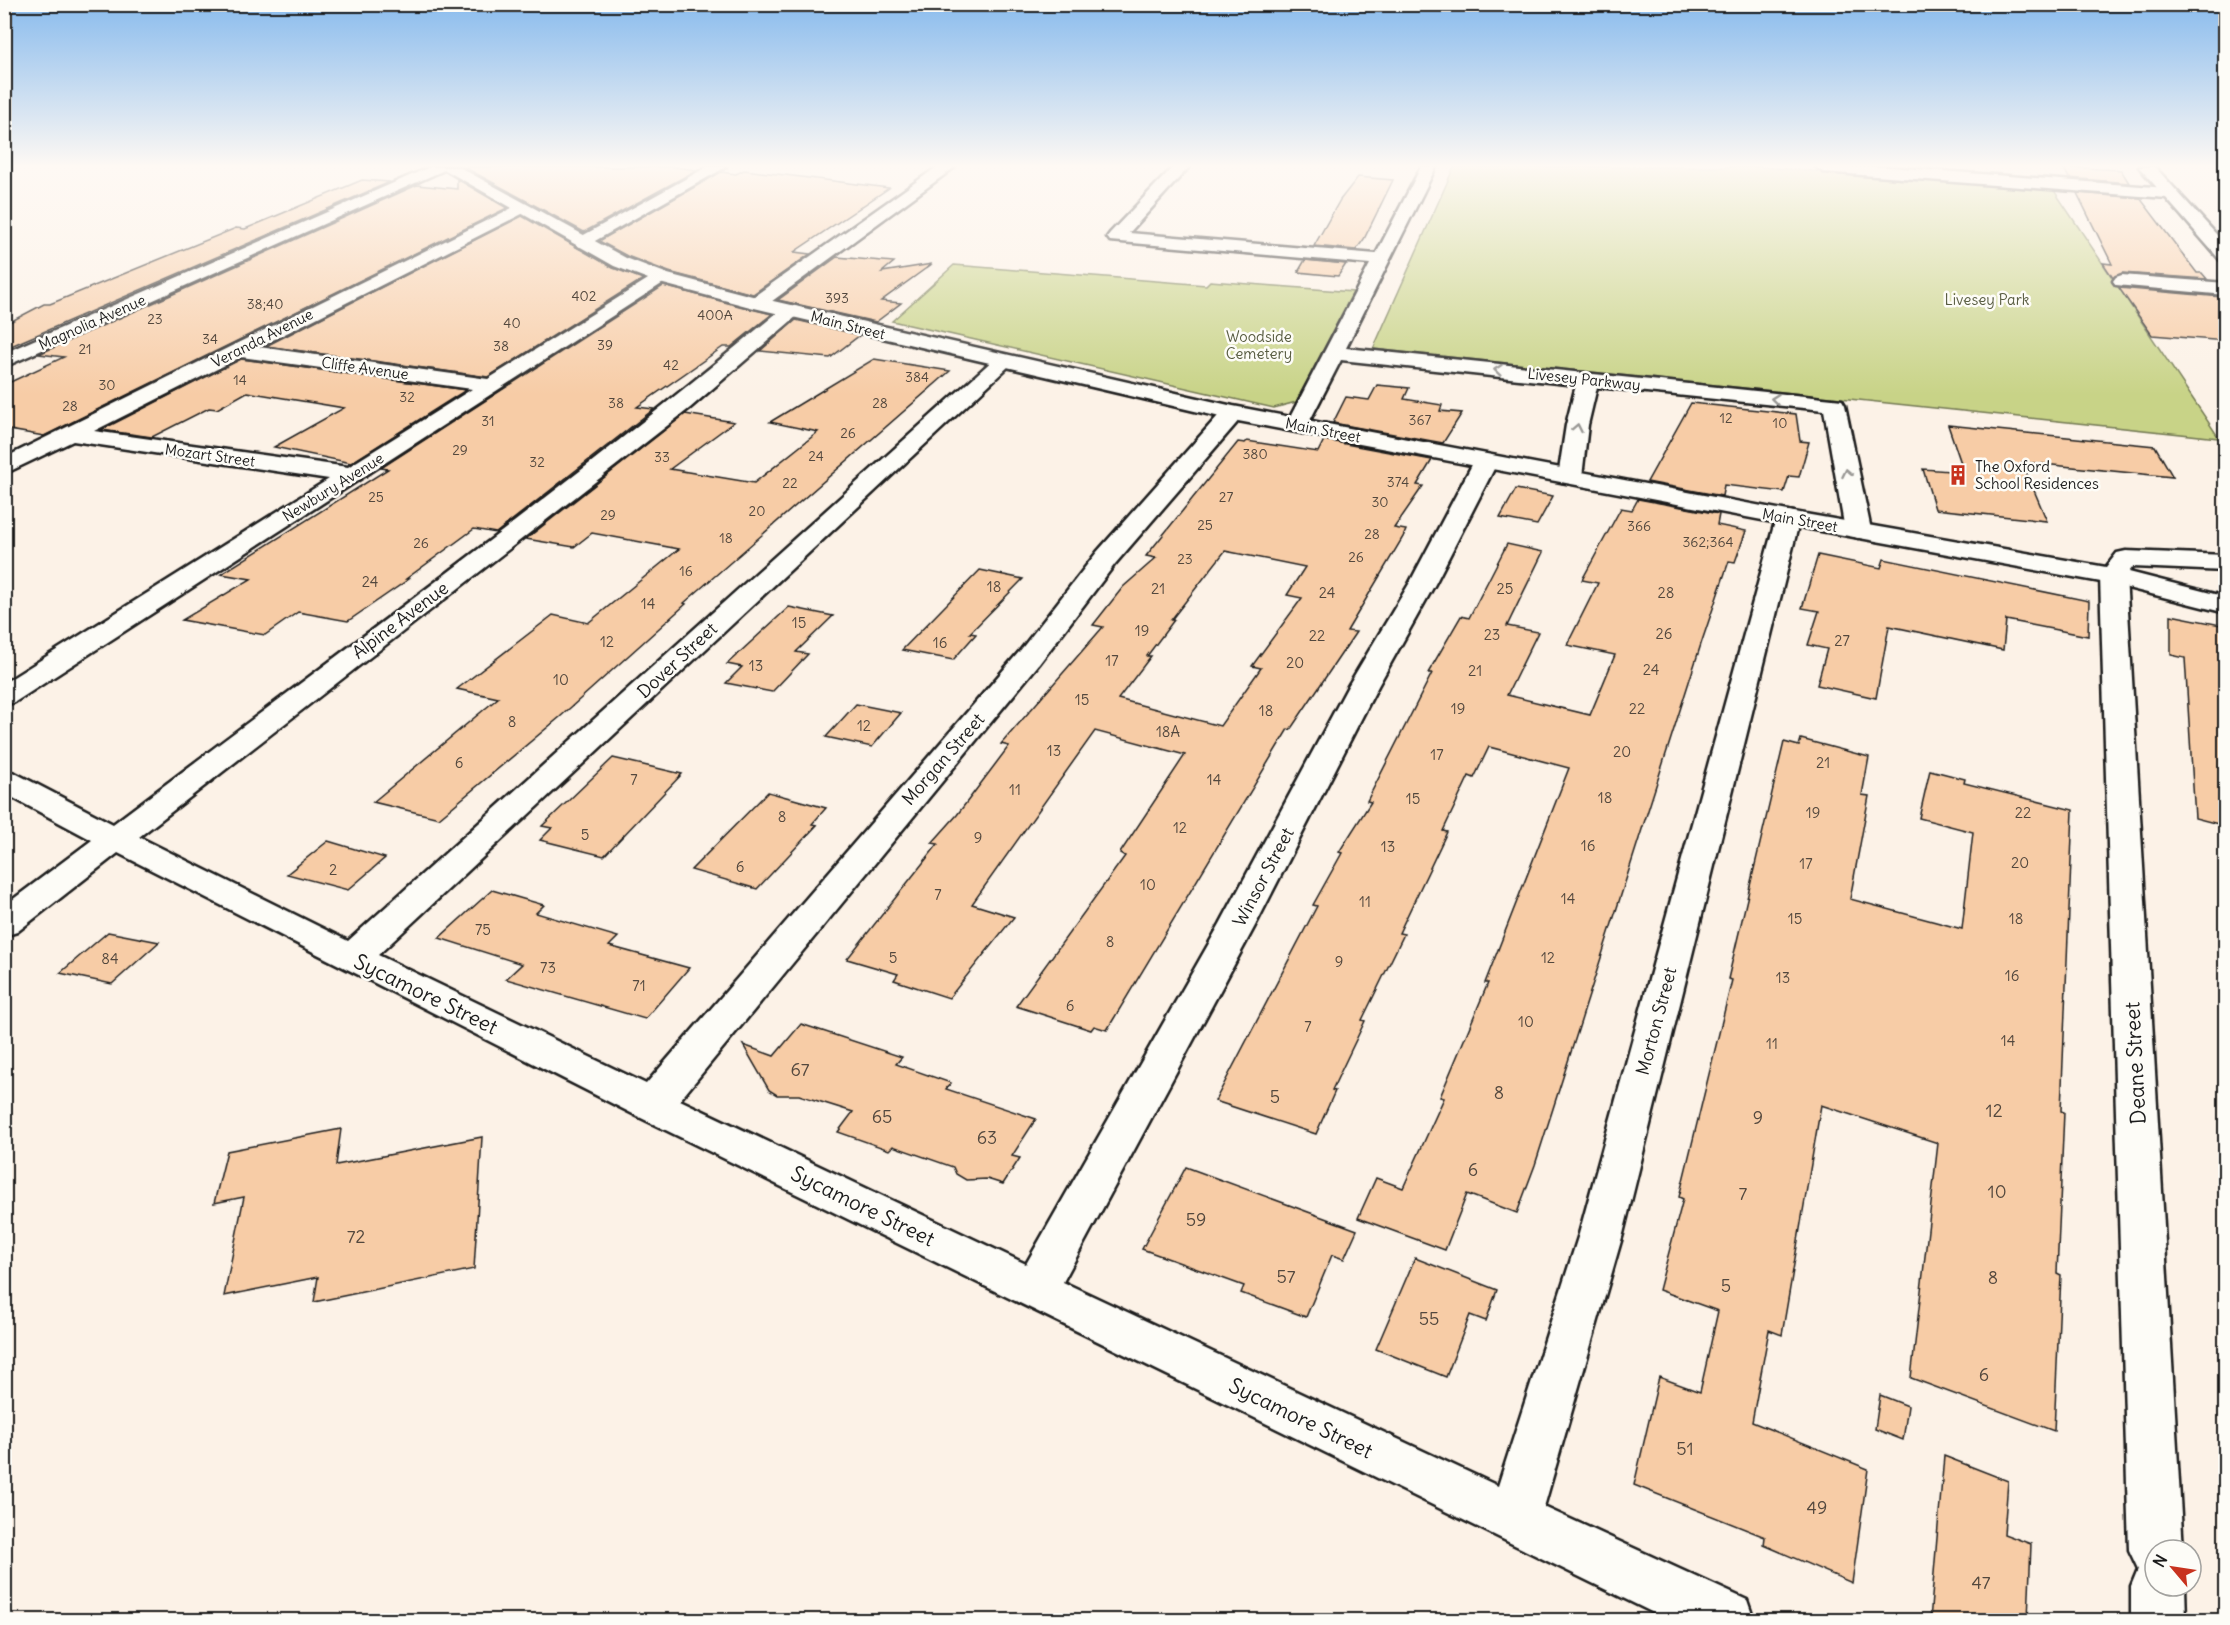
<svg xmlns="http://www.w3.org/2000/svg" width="2230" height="1625" font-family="Delius,sans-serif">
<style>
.green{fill:#c8d387;stroke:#727852;stroke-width:1.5}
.building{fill:#f7cca6;stroke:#1c1c1c;stroke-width:1.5;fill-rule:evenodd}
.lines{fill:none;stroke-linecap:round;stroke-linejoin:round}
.minor-casing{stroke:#1c1c1c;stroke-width:5}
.secondary-casing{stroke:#1c1c1c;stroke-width:5}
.minor{fill:#fdfcf7;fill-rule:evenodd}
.secondary{fill:#fdfcf7;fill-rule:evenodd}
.oneway{stroke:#989794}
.labels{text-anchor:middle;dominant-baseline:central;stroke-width:5;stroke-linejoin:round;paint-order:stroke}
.far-number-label{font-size:14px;fill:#53483e}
.far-park-label{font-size:15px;fill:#585c41;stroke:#fdfcf7}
.far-street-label{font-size:15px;fill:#1c1c1c;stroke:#fdfcf7}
.far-poi-label{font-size:15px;fill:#1c1c1c;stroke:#fdfcf7;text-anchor:start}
.number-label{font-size:15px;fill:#53483e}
.street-label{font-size:18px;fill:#1c1c1c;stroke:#fdfcf7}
.near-number-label{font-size:18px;fill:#53483e}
.near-street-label{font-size:21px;fill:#1c1c1c;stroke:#fdfcf7}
</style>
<rect width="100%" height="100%" fill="#fcf2e7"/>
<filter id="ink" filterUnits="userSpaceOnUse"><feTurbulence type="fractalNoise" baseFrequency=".0167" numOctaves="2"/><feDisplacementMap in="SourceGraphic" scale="12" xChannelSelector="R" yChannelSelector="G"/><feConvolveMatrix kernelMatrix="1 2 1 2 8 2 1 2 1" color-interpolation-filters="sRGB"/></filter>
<g filter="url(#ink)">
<g class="green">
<polygon points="1454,167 1760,167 2053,189 2219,438 1373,349"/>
<polygon points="954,265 1206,285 1210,281 1353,292 1296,402 1274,408 892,321"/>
</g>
<g class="building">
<polygon points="464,167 675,167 697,170 584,232"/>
<polygon points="2063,167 2121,170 2129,183 2069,178"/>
<polygon points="744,170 889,188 794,252 810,254 753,294 669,272 627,256 599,241 721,172 736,174"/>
<polygon points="1358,177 1393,180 1364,239 1356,250 1314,246 1340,200"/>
<polygon points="457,179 507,208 44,436 4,429 4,385 64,357 39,354 417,185 457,189"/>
<polygon points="362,180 390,182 4,349 4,325 44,304 50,304 236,228 245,229"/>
<polygon points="2077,193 2140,198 2197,273 2202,273 2207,279 2122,273 2113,278 2103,263 2112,264"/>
<polygon points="522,216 613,268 643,279 488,377 266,346"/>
<polygon points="837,257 894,262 882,272 932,264 881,301 901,303 876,322 778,300"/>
<polygon points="1305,260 1346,264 1338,276 1298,272"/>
<polygon points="663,286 772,314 731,347 723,347 637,407 654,409 496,533 474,529 406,579 409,579 348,621 298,612 265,635 182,620 251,579 221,574 388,469 381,468"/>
<polygon points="2119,288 2222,297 2226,300 2226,341 2152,335"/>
<polygon points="796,320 860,335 830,358 760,351"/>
<polygon points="241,359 466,390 351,463 274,447 344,408 247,392 217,409 209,408 152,437 101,430"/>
<polygon points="874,359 950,371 684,603 686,604 560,717 439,818 373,802 498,698 457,689 553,615 588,623 679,549 592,533 574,547 526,539 685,414 734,422 670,469 754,483 818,432 770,422"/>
<polygon points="1377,385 1409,388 1404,399 1442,405 1440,411 1462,413 1443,443 1333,423 1346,397 1369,400"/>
<polygon points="1691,403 1796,414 1800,441 1809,442 1799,477 1789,476 1784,492 1724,485 1722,496 1647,482"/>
<polygon points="1948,425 2155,446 2173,477 2022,462 2047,521 1935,509 1923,469 1964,472"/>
<path d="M1324 440 1432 460 1417 485 1423 486 1394 528 1406 530 1403 537 1347 631 1356 632 1290 730 1288 729 1107 1030 1094 1026 1091 1030 1016 1006 1125 856 1120 853 1185 755 1095 731 972 904 1014 917 949 998 894 980 898 974 847 959 938 844 932 843 957 815 1009 746 1001 744 1103 627 1093 625 1123 587 1156 558 1146 556 1238 442 1245 443 1247 441 1318 452ZM1225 551 1305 567 1287 595 1302 598 1252 666 1261 668 1220 726 1118 699 1151 656H1147L1174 620H1171Z"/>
<polygon points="1516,489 1553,496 1537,525 1500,518"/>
<polygon points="1638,499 1719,514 1717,525 1746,531 1735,562 1729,561 1702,641 1535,1165 1517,1213 1467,1194 1445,1250 1358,1218 1376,1178 1403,1188 1444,1098 1440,1097 1488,983 1485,983 1569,768 1489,747 1474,778 1469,776 1443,831 1447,832 1399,933 1404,934 1362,1020 1365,1021 1332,1090 1335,1091 1316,1134 1215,1101 1317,906 1313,905 1342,853 1339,852 1371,802 1367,801 1432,673 1428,673 1461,616 1469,618 1507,544 1543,552 1507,626 1538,632 1507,695 1590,715 1615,655 1567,645 1598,583 1582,580 1621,508 1632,510"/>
<polygon points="1818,555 1881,568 1884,559 2089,601 2088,636 2006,620 2003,650 1889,626 1876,698 1817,685 1827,649 1808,645 1819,611 1802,608"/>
<polygon points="980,570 1023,579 970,633 976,634 953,660 902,650"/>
<polygon points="789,607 833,616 796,652 808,654 772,692 726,683 742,667 727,664"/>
<polygon points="2171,615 2226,626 2226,826 2195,818 2185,658 2171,655"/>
<polygon points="856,704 901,713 872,747 826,737"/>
<polygon points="1801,739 1869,757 1862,795 1869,796 1850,899 1962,929 1973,832 1919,818 1930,770 1965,779 1964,783 2073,810 2061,1111 2064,1112 2057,1273 2061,1275 2054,1431 1911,1378 1938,1143 1821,1105 1782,1335 1769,1330 1752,1422 1868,1469 1852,1583 1764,1545 1765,1537 1634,1485 1659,1377 1700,1392 1718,1311 1659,1290 1683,1199 1679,1197 1732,980 1728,979 1784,742 1799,746"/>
<polygon points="613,758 682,774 604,856 540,840 552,828 542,826"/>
<polygon points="768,792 826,808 812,824 817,825 757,889 691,870"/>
<polygon points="328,841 385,858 348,890 287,874"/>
<polygon points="492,890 544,905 536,913 618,937 609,946 689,968 645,1019 506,979 522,964 439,938"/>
<polygon points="108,932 159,942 112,984 60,973"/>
<polygon points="801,1024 902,1057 896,1064 951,1083 946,1089 1036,1119 1012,1156 1020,1158 1003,1184 987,1179 966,1180 956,1174 953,1167 893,1146 889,1150 838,1132 853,1112 799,1095 777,1095 769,1090 743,1045 774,1056"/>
<polygon points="341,1129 336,1165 482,1137 474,1269 314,1302 318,1277 224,1296 244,1197 214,1203 227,1151"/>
<polygon points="1186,1167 1357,1230 1344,1259 1332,1255 1306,1317 1241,1293 1244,1286 1142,1249"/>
<polygon points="1415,1258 1497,1290 1486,1321 1470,1315 1446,1377 1376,1349"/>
<polygon points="1880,1395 1908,1406 1903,1440 1875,1429"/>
<polygon points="1944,1456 2008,1481 2004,1534 2031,1544 2028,1620 1930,1620"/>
</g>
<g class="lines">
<g class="minor-casing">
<g id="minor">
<polygon points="430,167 451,167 4,367 4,353"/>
<polygon points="707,167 726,167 586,246 580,247 571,242"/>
<polygon points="937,167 955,167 764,307 750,307 748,303 750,299"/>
<polygon points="1173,167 1189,167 1129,233 1376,254 1421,167 1436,167 1346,348 1842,400 1845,405 1871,530 1867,535 1858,538 1849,535 1845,530 1824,410 1597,387 1588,425 1582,477 1578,482 1562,482 1558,477 1566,425 1576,385 1341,360 1305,430 1289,430 1286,425 1370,264 1110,241 1107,237 1110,233"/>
<polygon points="1816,167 1889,167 2167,188 2175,193 2167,198 1823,172"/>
<path d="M520 204 528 209 526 212 259 347 488 379 656 274 662 273 671 278 15 702 4 705V683L329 479 73 441 4 474V458ZM241 357 472 389 348 467 94 431Z"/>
<polygon points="2122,275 2226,283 2226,295 2116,285 2113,281 2116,277"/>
<path d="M791 305 798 307 801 311 798 315 690 408 139 837 348 941 995 358H1009L1012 362 1009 366 378 955 646 1084 1019 652 1097 552 1225 408H1241L1244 413 1241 418 1115 564 1039 664 680 1100 1026 1264 1220 924 1348 686 1409 584 1474 461 1478 456H1494L1498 461 1435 584 1378 686 1256 924 1063 1282 1498 1486 1579 1234 1776 518 1779 513 1788 511 1797 513 1800 518 1623 1234 1544 1507 1747 1600 1754 1620H1668L637 1116 118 853 17 932 4 936V906L92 840 4 793V770L15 773 113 824C338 654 567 488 784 307Z"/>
<polygon points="2113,568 2122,570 2126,576 2183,1550 2155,1550 2155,1586 2185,1586 2186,1620 2131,1620 2131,1586 2138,1569 2129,1550 2100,576 2104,570"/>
</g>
</g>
<g class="secondary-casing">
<g id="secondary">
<polygon points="440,167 459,167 626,258 668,274 760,298 1233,406 1788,511 2106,567 2117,553 2126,551 2226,555 2226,571 2133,567 2129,572 2226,597 2226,613 2112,584 1788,525 1233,420 750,307 656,282 614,266"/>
<polygon points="2139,167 2155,167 2226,245 2226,261 2220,260"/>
</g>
</g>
<use href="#minor" class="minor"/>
<use href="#secondary" class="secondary"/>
</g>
<defs><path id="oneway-chevron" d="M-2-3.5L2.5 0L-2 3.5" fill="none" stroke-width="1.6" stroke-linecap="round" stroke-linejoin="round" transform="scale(1.5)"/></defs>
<g class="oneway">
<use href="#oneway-chevron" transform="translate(1498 370) rotate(-174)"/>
<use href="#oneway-chevron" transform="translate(1775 399) rotate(-174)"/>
<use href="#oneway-chevron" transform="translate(1577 428) rotate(-79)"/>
<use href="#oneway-chevron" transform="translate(1847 473) rotate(-101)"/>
</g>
</g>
<linearGradient id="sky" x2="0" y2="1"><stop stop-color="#89bbed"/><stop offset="0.42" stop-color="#fef9f4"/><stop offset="1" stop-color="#fef9f4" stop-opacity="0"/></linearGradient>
<rect width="2230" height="395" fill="url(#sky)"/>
<defs>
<g id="building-bare" transform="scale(1.62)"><path d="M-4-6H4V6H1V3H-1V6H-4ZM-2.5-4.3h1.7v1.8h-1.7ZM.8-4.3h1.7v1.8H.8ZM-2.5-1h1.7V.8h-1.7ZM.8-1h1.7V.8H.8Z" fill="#c8321e" stroke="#fdfcf7" stroke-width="2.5" paint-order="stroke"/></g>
</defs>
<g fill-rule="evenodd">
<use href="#building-bare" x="1958" y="475"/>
</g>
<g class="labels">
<g class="far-number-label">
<text x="584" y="296">402</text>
<text x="837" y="298">393</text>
<text x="265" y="304">38;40</text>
<text x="715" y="315">400A</text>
<text x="155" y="319">23</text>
<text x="512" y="323">40</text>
<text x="210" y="339">34</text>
<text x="605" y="345">39</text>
<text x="501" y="346">38</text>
<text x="85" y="349">21</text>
<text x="671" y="365">42</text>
<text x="917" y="377">384</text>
<text x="240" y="380">14</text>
<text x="107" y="385">30</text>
<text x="407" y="397">32</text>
<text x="616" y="403">38</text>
<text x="880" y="403">28</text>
<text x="70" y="406">28</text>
<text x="1726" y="418">12</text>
<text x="1420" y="420">367</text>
<text x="488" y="421">31</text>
<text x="1780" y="423">10</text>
<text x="848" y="433">26</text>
<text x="460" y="450">29</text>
<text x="1255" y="454">380</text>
<text x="816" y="456">24</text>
<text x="662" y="457">33</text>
<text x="537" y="462">32</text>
<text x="1398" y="482">374</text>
<text x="790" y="483">22</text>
<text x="376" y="497">25</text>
<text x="1226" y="497">27</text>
<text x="1380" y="502">30</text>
<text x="757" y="511">20</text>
<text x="608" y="515">29</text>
<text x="1205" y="525">25</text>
<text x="1639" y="526">366</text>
<text x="1372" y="534">28</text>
<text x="726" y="538">18</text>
<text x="1708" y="542">362;364</text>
<text x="421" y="543">26</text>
<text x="1356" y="557">26</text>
<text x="1185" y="559">23</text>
<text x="686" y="571">16</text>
</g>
<g class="far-park-label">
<text x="1987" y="299">Livesey Park</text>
<text x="1259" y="336">Woodside<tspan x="1259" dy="17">Cemetery</tspan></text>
</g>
<g class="far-street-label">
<text transform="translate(92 322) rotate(-24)">Magnolia Avenue</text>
<text transform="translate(848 325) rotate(14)">Main Street</text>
<text transform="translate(262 338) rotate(-27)">Veranda Avenue</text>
<text transform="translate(365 368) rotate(8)">Cliffe Avenue</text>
<text transform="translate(1584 379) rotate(6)">Livesey Parkway</text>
<text transform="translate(1323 430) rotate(11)">Main Street</text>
<text transform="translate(210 455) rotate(8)">Mozart Street</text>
<text transform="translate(333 487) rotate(-32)">Newbury Avenue</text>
<text transform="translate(1800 520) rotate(10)">Main Street</text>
</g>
<g class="far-poi-label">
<text x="1975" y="466">The Oxford<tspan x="1975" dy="17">School Residences</tspan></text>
</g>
<g class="number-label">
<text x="370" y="581">24</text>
<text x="994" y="586">18</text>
<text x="1158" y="588">21</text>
<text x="1505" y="588">25</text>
<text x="1327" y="592">24</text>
<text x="1666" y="592">28</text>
<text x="648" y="603">14</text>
<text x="799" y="622">15</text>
<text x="1142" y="630">19</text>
<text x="1664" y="633">26</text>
<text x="1492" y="634">23</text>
<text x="1317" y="635">22</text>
<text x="1842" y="640">27</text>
<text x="607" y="641">12</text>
<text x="940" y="642">16</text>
<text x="1112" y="660">17</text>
<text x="1295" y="662">20</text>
<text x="756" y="665">13</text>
<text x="1651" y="669">24</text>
<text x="1475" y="670">21</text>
<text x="561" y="679">10</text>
<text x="1082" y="699">15</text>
<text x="1458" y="708">19</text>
<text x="1637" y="708">22</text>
<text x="1266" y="710">18</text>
<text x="512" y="721">8</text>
<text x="864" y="725">12</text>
<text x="1168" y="731">18A</text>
<text x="1054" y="750">13</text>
<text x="1622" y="751">20</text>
<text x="1437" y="754">17</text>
<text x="459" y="762">6</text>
<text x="1823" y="762">21</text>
<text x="634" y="779">7</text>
<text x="1214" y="779">14</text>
<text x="1015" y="789">11</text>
<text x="1605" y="797">18</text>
<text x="1413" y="798">15</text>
<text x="1813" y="812">19</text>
<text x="2023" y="812">22</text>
<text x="782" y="816">8</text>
<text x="1180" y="827">12</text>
<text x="585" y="834">5</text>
<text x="978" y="837">9</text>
<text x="1588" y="845">16</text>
<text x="1388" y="846">13</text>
<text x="2020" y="862">20</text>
<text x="1806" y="863">17</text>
<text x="740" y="866">6</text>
<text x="333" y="869">2</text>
<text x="1148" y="884">10</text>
<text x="938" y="894">7</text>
<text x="1568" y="898">14</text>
<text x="1365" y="901">11</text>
<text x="1795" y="918">15</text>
<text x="2016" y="918">18</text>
<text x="483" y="929">75</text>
<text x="1110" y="941">8</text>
<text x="893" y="957">5</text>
<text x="1548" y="957">12</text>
<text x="110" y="958">84</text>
<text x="1339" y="961">9</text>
<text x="548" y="967">73</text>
<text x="2012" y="975">16</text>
<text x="1783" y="977">13</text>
<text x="639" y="985">71</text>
<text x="1070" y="1005">6</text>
<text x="1526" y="1021">10</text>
<text x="1308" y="1026">7</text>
<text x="2008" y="1040">14</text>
<text x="1772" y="1043">11</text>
</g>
<g class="street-label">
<text transform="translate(400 620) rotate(-37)">Alpine Avenue</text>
<text transform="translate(677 660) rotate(-43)">Dover Street</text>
<text transform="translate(943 759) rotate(-49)">Morgan Street</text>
<text transform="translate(1263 877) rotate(-62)">Winsor Street</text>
<text transform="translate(1656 1021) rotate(-75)">Morton Street</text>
</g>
<g class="near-number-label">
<text x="800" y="1069">67</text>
<text x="1499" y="1092">8</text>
<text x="1275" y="1096">5</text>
<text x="1994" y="1110">12</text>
<text x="882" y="1116">65</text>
<text x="1758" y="1117">9</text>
<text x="987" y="1137">63</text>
<text x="1473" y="1169">6</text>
<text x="1997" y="1191">10</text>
<text x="1743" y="1193">7</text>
<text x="1196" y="1219">59</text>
<text x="356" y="1236">72</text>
<text x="1286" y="1276">57</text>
<text x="1993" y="1277">8</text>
<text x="1726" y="1285">5</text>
<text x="1429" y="1318">55</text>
<text x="1984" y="1374">6</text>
<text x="1685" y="1448">51</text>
<text x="1817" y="1507">49</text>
<text x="1981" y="1582">47</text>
</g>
<g class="near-street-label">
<text transform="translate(426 994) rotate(26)">Sycamore Street</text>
<text transform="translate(2135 1063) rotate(-93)">Deane Street</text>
<text transform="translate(863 1206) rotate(26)">Sycamore Street</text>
<text transform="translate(1301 1418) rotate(26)">Sycamore Street</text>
</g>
</g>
<rect width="2230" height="1625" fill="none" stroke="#fdfcf7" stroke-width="24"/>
<rect x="12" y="12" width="2206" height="1601" fill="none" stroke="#1c1c1c" stroke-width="2" filter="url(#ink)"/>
<g transform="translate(2173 1568) rotate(299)"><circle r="28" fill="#fdfcf7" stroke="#a3a29f" stroke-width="1.5"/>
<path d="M0-4.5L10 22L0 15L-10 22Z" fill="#c8321e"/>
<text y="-9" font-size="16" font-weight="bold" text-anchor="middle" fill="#1c1c1c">N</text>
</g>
</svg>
